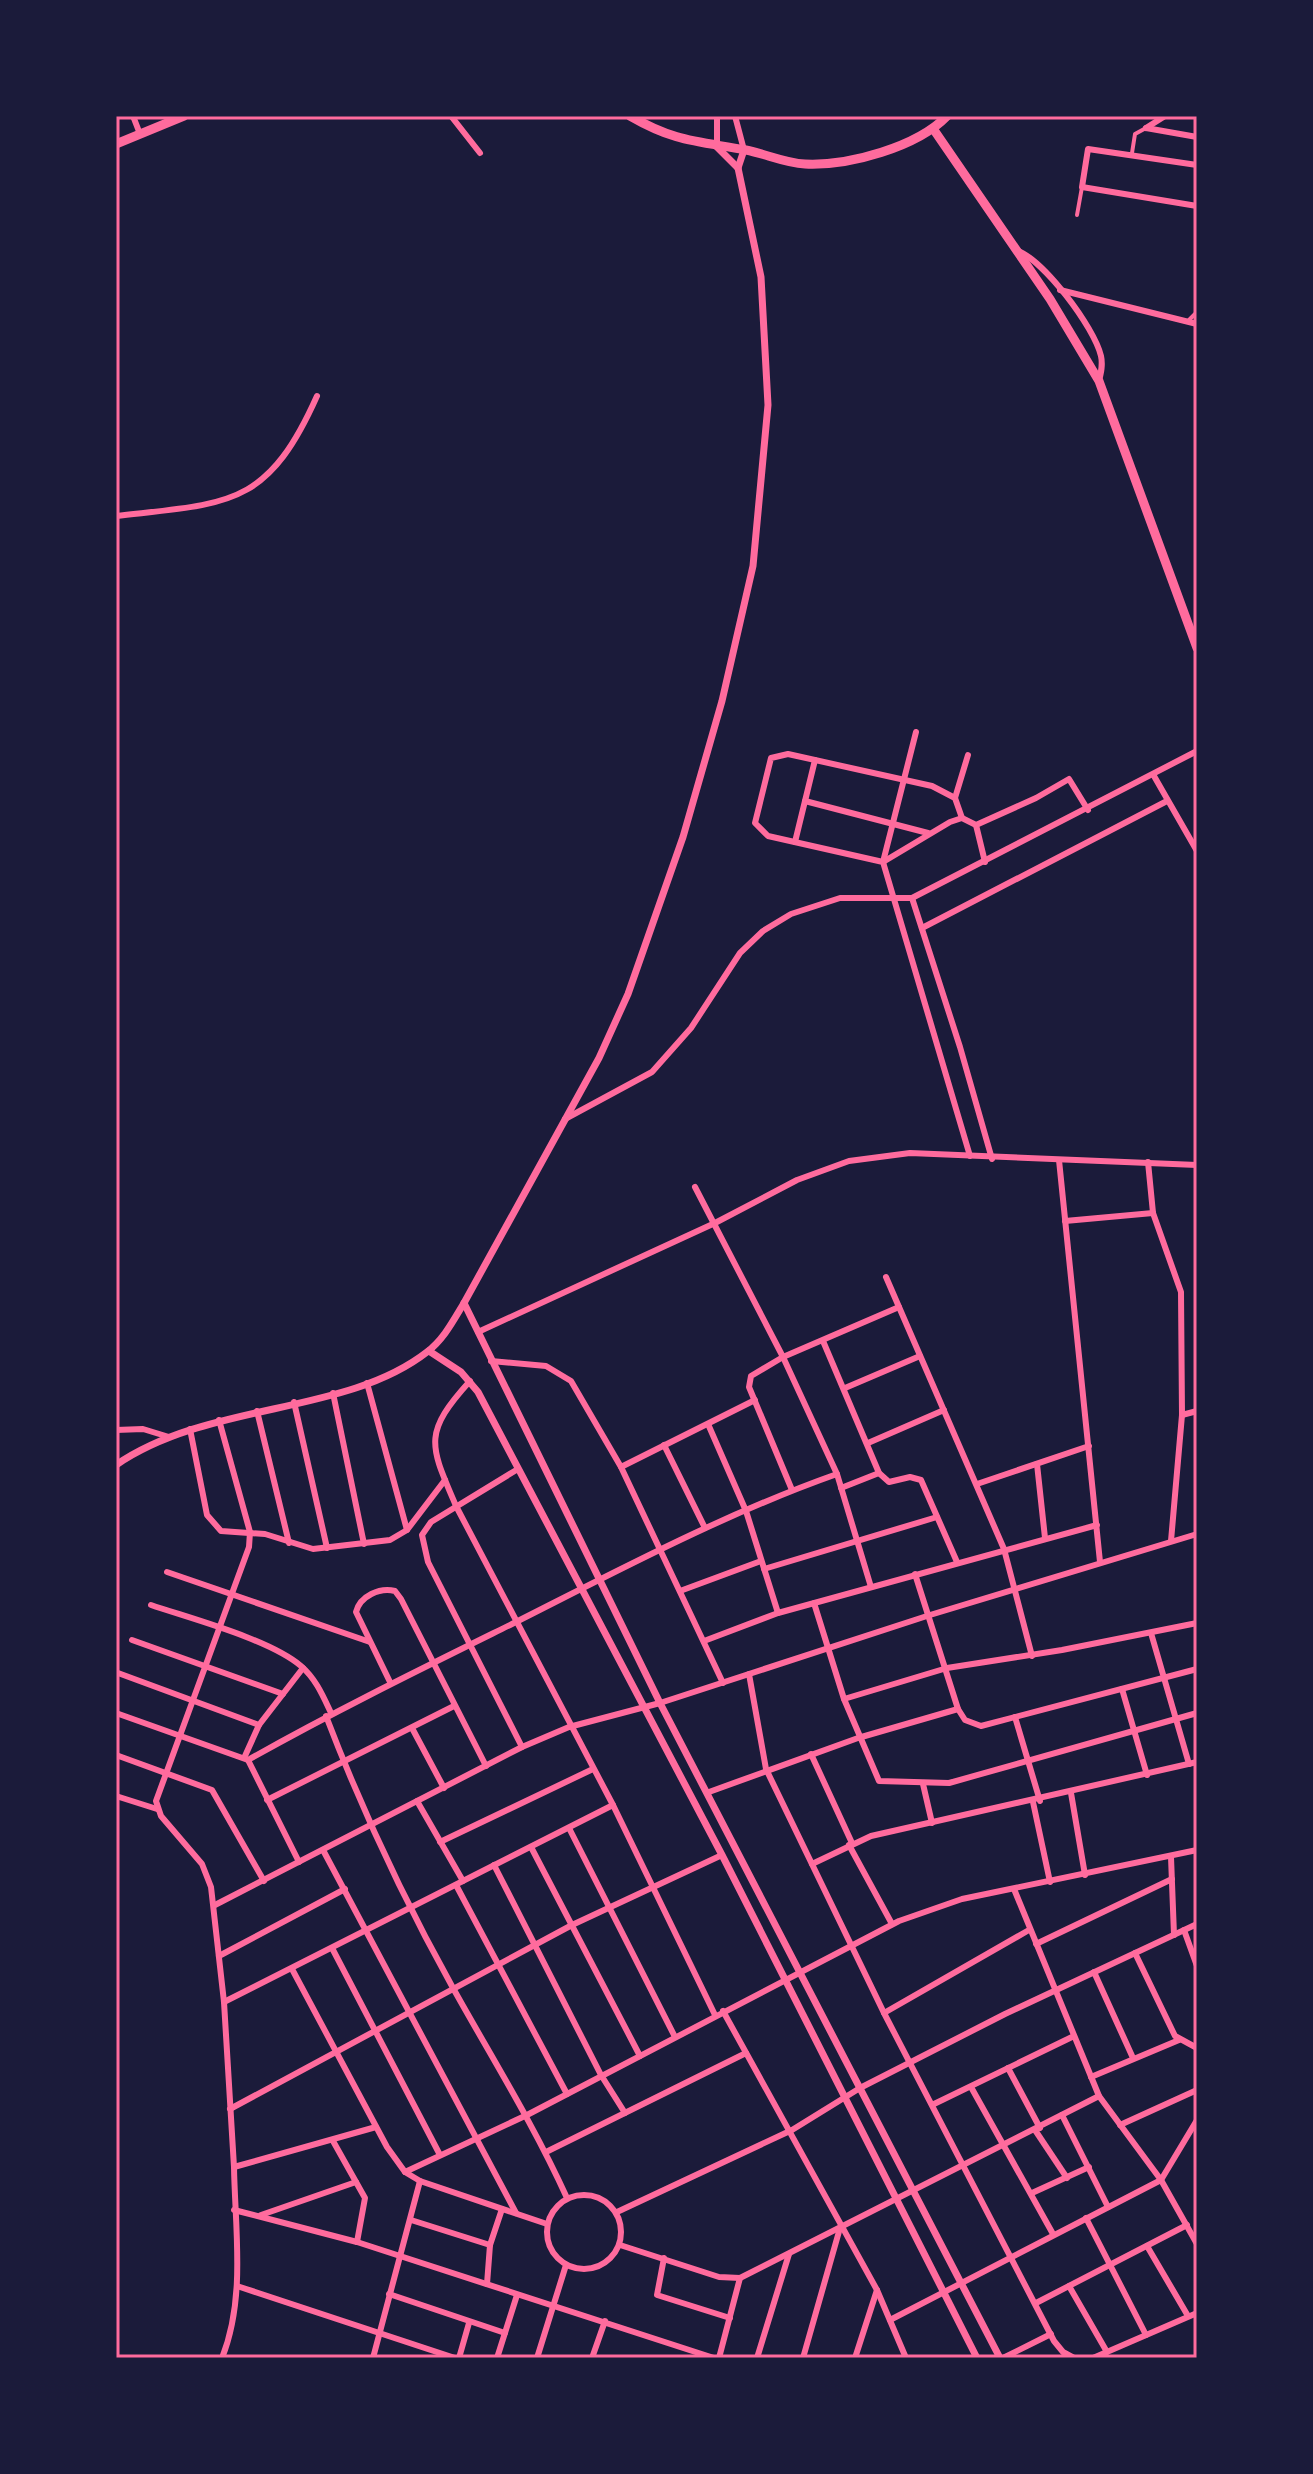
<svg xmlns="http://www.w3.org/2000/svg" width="1313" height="2474" font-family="'Space Grotesk',sans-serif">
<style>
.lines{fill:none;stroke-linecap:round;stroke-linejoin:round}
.pedestrian{stroke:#ff6b9d;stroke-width:4}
.minor{stroke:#ff6b9d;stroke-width:6}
.tertiary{stroke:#ff6b9d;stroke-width:7}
.primary{stroke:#ff6b9d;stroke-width:9}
.neatline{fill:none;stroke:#ff6b9d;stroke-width:3}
</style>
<rect width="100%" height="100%" fill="#1b1b3a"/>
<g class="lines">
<g class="pedestrian">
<polyline points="1132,153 1135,134 1146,128"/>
<polyline points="1077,215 1082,187"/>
<polyline points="1189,320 1197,312"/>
</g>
<g class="minor">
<polyline points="133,116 140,134"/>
<polyline points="451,116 480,153"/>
<polyline points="735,116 744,150"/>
<polyline points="1146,128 1197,137"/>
<polyline points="1146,128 1165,116"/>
<polyline points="717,147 717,116"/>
<polyline points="1197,165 1088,149 1082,187 1197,206"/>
<path d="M1016 250C1044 260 1094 327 1101 356 1103 365 1101 373 1099 381"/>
<polyline points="1060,290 1197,324"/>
<path d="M116 516C229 503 267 508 317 396"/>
<polyline points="1154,776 1197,851"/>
<polyline points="955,798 968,755"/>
<polyline points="805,801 928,833"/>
<polyline points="962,818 955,798 932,786 788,754 771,758 755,823 768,836 883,862 970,1156"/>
<polyline points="976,825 985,862"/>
<polyline points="795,842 815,760"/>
<polyline points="883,862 950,822 962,818 976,825 1036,798 1069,779 1088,810"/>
<polyline points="883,862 916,732"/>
<polyline points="912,898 960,1047 992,1159"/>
<polyline points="922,928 1167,801"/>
<polyline points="565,1119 652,1072 691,1028 740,953 763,931 791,914 840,898 912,898 1197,751"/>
<polyline points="1059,1160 1100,1562"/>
<polyline points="1148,1162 1153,1213 1181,1292 1182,1415 1171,1541"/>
<polyline points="695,1187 783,1357 837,1474 871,1587"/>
<polyline points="1065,1221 1153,1213"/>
<polyline points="886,1277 1004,1549 1032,1656"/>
<polyline points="478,1332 715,1223 797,1180 849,1161 910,1153 1197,1165"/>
<polyline points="823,1341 879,1473 889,1482 910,1477 921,1480 957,1562"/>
<polyline points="491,1361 546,1366 571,1381 621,1467 723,1683"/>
<path d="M470 1381C422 1434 430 1445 456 1506L613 1805 715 2015"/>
<polyline points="367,1383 407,1530"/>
<polyline points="845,1388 920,1356"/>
<polyline points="333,1393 364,1544"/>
<polyline points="294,1402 327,1548"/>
<polyline points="257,1411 289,1543"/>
<polyline points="1182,1415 1197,1411"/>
<polyline points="219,1420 250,1532 249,1547 156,1801 161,1816 202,1864 211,1887 224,2002 234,2167"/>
<polyline points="708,1424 746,1511 778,1613"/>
<polyline points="190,1429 207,1515 221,1531 265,1534 313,1549 390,1540 407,1530 445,1480"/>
<polyline points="116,1430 143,1429 169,1437"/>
<polyline points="868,1443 944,1410"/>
<polyline points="664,1445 705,1528"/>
<polyline points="1037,1464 1045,1538"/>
<polyline points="621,1467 755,1400"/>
<polyline points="518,1469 431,1522 422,1535 428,1562 522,1747"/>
<polyline points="977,1484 1089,1446"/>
<polyline points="841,1488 879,1473"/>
<polyline points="792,1490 749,1387 751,1376 783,1357 899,1307"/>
<polyline points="764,1569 937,1517"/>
<polyline points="167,1572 370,1642"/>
<polyline points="915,1574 958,1709 965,1720 981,1726 1197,1669"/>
<polyline points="680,1591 761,1561"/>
<polyline points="814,1603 844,1699 879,1781 949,1783 1197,1713"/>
<path d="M151 1605C192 1619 269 1639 301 1666 316 1679 323 1696 331 1713"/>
<polyline points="1151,1633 1189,1764"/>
<polyline points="132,1640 283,1694"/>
<polyline points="704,1641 778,1613 1097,1525"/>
<polyline points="118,1673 259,1725 303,1668"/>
<polyline points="749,1674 766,1769 884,2013 1054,2341 1063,2352 1074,2358"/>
<path d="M390 1682 356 1612C360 1596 380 1587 395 1591L401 1599 486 1766"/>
<polyline points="1122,1689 1147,1775"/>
<polyline points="844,1699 947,1668 1062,1650 1197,1623"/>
<polyline points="116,1713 248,1760"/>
<path d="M326 1716C362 1810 404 1900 453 1988 492 2058 534 2125 567 2198"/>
<polyline points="1015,1717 1040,1801"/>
<polyline points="412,1728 444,1788"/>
<polyline points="811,1754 852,1843"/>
<polyline points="116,1755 212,1790 264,1881"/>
<polyline points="245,1756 259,1725"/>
<polyline points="923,1784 932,1823"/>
<polyline points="709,1792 858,1738 958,1709"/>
<polyline points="1071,1793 1085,1875"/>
<polyline points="116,1796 157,1809"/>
<polyline points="267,1800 454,1706"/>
<polyline points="417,1801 463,1881"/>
<polyline points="1033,1802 1050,1882"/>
<polyline points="569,1828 675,2037"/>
<polyline points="440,1842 593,1769"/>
<polyline points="849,1845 892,1924"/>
<polyline points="531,1847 640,2056"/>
<polyline points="323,1850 516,2213"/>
<polyline points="1171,1857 1174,1935"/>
<path d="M299 1862 248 1760C335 1711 423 1668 512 1624 619 1570 724 1514 837 1474"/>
<polyline points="812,1864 871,1836 1197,1762"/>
<polyline points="494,1865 601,2075 625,2113"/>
<polyline points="456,1885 567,2094"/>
<polyline points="1014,1889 1099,2096 1161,2180 1197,2244"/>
<polyline points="215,1905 522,1747 569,1727 660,1703 930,1615 1197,1534"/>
<polyline points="1184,1930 1197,1966"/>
<polyline points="1036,1944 1172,1879"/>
<polyline points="332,1948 440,2155"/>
<polyline points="1135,1953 1175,2036 1197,2048"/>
<polyline points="219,1956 345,1889"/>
<polyline points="292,1969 387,2147 405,2172 420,2181 547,2224"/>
<polyline points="1094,1972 1133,2058"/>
<polyline points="224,2002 613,1805"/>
<polyline points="723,2011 877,2290 906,2358"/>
<polyline points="884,2013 1029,1930"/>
<polyline points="1008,2068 1040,2128"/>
<polyline points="1091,2077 1179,2040"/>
<polyline points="971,2087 1053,2234"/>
<polyline points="934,2104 1072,2037"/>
<polyline points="230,2109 572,1925 722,1855"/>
<polyline points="1062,2115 1108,2207"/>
<polyline points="1120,2125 1197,2090"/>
<polyline points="1035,2130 1067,2178"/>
<polyline points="333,2141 365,2198 357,2242"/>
<polyline points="546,2152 746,2053"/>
<polyline points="405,2172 527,2115 899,1921 962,1899 1197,1850"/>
<polyline points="1032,2193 1089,2167"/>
<circle cx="584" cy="2232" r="37"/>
<polyline points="234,2210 357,2242 714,2358"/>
<polyline points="617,2212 792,2130 860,2088 1005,2014 1197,1924"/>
<polyline points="261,2215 356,2182"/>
<polyline points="1086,2218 1146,2335"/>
<polyline points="411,2220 490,2245"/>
<polyline points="620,2245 719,2277 740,2278 1099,2096"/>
<polyline points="1147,2246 1188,2316"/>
<polyline points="664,2258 657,2295 730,2318"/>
<polyline points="487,2284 490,2245 502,2209"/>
<polyline points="237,2286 455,2358"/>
<polyline points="1069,2286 1107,2352"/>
<polyline points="389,2294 505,2333"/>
<polyline points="1036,2303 1187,2225"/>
<polyline points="890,2320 1161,2180 1197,2120"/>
<path d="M222 2358C246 2298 235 2229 234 2167L376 2127"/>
<polyline points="373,2358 420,2181"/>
<polyline points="459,2358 469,2323"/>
<polyline points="497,2358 517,2295"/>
<polyline points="537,2358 566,2265"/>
<polyline points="592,2358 605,2321"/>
<polyline points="719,2358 740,2278"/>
<polyline points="757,2358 789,2254"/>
<polyline points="803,2358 840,2228"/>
<polyline points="855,2358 877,2290"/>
<polyline points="1003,2358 1051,2334"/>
<polyline points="1093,2358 1197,2313"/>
</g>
<g class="tertiary">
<polyline points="717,147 738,168"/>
<polyline points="464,1303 660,1703 1000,2358"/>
<polyline points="429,1351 461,1372 478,1392 722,1855 977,2358"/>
<path d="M116 1465C209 1401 345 1416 427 1352 444 1339 453 1321 464 1303L599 1058 628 994 683 837 722 701 753 566 768 405 761 277 738 168 744 150"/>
</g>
<g class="primary">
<path d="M630 116C675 142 697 141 746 150 766 154 785 163 805 164 849 166 917 147 947 116"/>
<polyline points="934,130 1050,299 1099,381 1197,648"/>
<polyline points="116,144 184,116"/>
</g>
</g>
<rect width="1313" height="2474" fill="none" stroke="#1b1b3a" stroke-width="236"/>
<rect x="118" y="118" width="1077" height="2238" class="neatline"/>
</svg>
